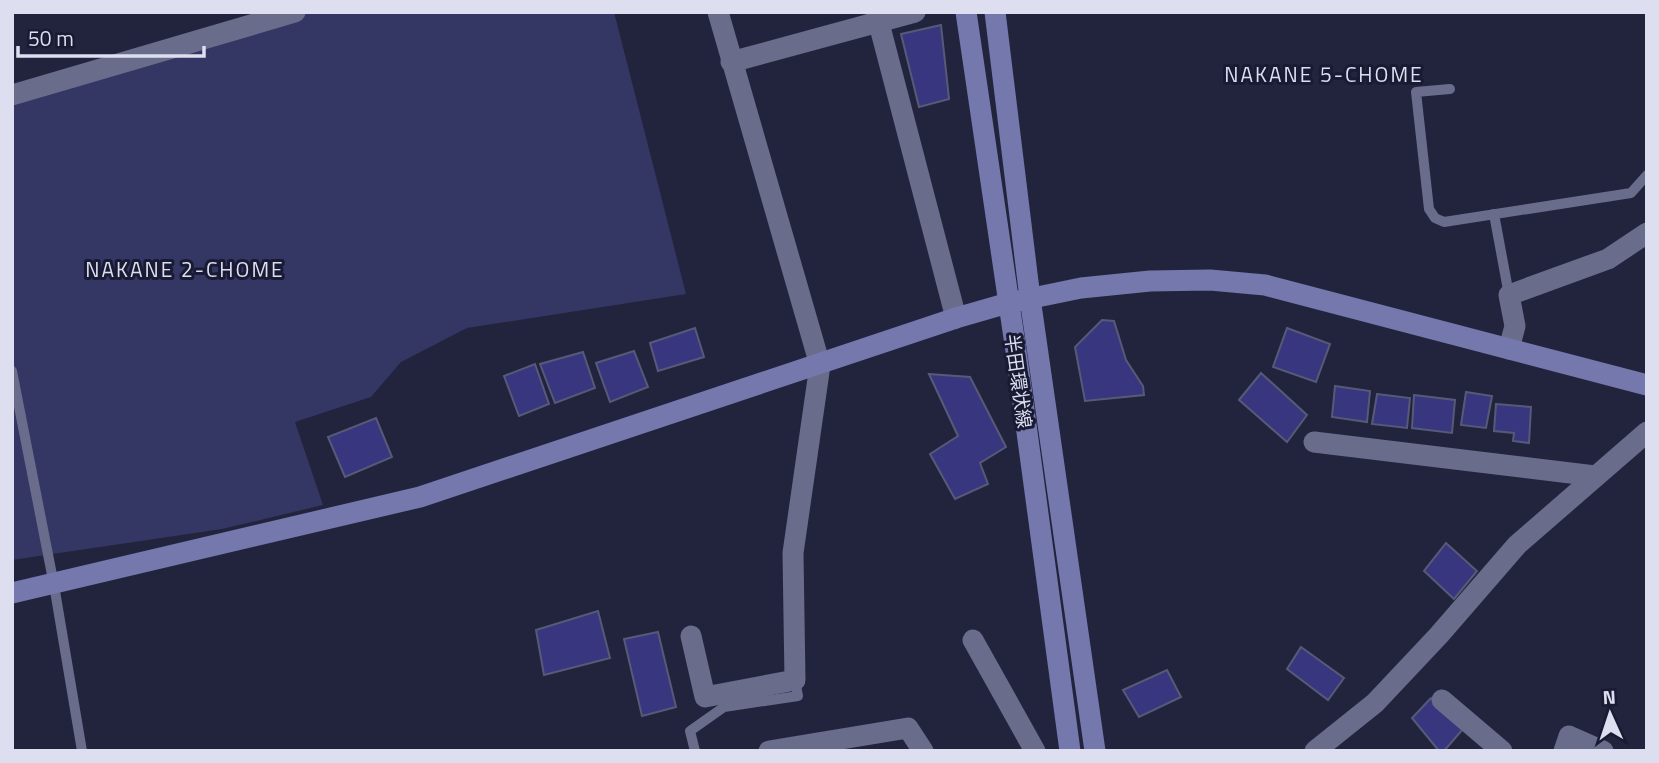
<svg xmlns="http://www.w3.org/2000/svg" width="1659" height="763" font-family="'Titillium Web','Noto Sans JP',sans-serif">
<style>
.green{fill:#343663}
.building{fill:#38367e;stroke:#575a77;stroke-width:2}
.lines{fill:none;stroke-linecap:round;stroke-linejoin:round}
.lane{stroke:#696c8a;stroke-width:10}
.street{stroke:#696c8a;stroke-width:21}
.secondary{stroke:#7578ac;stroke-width:21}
.labels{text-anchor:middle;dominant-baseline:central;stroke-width:6;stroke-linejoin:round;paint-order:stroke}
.street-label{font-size:19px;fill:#dddff0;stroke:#191a33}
.neighbourhood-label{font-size:21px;letter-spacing:2px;fill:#dddff0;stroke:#191a33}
</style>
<rect width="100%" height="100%" fill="#22243d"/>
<polygon class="green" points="312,12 614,12 686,294 467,328 401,362 371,397 295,422 323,505 222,529 12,560 12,100"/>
<g class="building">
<polygon points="941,25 949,99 919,107 901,34"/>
<polygon points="1102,320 1114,321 1126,360 1143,386 1144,395 1085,401 1075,347"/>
<polygon points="695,328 704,357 658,371 650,343"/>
<polygon points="1287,328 1330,344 1316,382 1273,367"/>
<polygon points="634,351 648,387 610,402 596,363"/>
<polygon points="583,352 595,388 555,403 540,364"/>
<polygon points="535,364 549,404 519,416 504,376"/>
<polygon points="1261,373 1307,415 1287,442 1239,400"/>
<polygon points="929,374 970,377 1006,447 980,463 988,484 955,499 930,454 958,436"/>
<polygon points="1335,386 1370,391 1367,422 1332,417"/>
<polygon points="1466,392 1492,396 1486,428 1461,425"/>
<polygon points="1377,394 1410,398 1407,428 1372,424"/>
<polygon points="1414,395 1455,400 1452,433 1412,428"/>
<polygon points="1496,404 1531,407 1529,443 1513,441 1514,433 1494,431"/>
<polygon points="376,418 392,457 345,477 328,437"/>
<polygon points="1446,543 1477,571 1454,599 1424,571"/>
<polygon points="598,611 610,658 544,675 536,630"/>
<polygon points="658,632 676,707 642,716 624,639"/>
<polygon points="1301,647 1344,678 1328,700 1287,669"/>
<polygon points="1167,670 1181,697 1139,717 1123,690"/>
<polygon points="1431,698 1463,729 1444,751 1439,751 1412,718"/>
</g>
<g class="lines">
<g class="lane">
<polyline points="1450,89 1416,92 1429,209 1435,218 1444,222 1631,193 1647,175"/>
<polyline points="1494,214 1509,295"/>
<polyline points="12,371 54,585 82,751"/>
<polyline points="695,751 690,731 724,707 798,696 795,680"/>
</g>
<g class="street">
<polyline points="876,12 956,318"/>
<polyline points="731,62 915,12"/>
<polyline points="12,95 295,12"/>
<polyline points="1509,349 1515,326 1509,295 1608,259 1647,233"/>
<polyline points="1314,442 1595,476"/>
<polyline points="691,636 705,697 795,680 793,553 820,365 718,12"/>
<polyline points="973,640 1035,751"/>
<polyline points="1442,700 1502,751"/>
<polyline points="769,751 908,728 923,751"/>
<polyline points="1315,751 1375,703 1439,635 1517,545 1647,432"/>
<polyline points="1564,751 1569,736 1603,751"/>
</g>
<g class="secondary">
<polyline points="966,12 1017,358 1070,751"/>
<polyline points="995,12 1030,298 1095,751"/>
<polyline points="12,593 420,497 956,318 1008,303 1081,288 1150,281 1210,280 1265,285 1647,385"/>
</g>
</g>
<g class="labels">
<g class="street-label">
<text transform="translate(1019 381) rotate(82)">半田環状線</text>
</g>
<g class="neighbourhood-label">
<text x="1324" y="74">NAKANE 5-CHOME</text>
<text x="185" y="269">NAKANE 2-CHOME</text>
</g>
</g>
<rect width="1659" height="763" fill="none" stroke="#dddff0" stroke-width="28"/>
<g transform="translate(1610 714) rotate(357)" stroke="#191a33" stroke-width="5" paint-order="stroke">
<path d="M0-5L12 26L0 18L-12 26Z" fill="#dddff0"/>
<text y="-10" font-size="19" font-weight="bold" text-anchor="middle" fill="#dddff0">N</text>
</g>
<path d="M18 46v10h186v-10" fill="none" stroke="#dddff0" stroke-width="3.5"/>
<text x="28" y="46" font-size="21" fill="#dddff0" stroke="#191a33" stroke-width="5" paint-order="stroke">50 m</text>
</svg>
